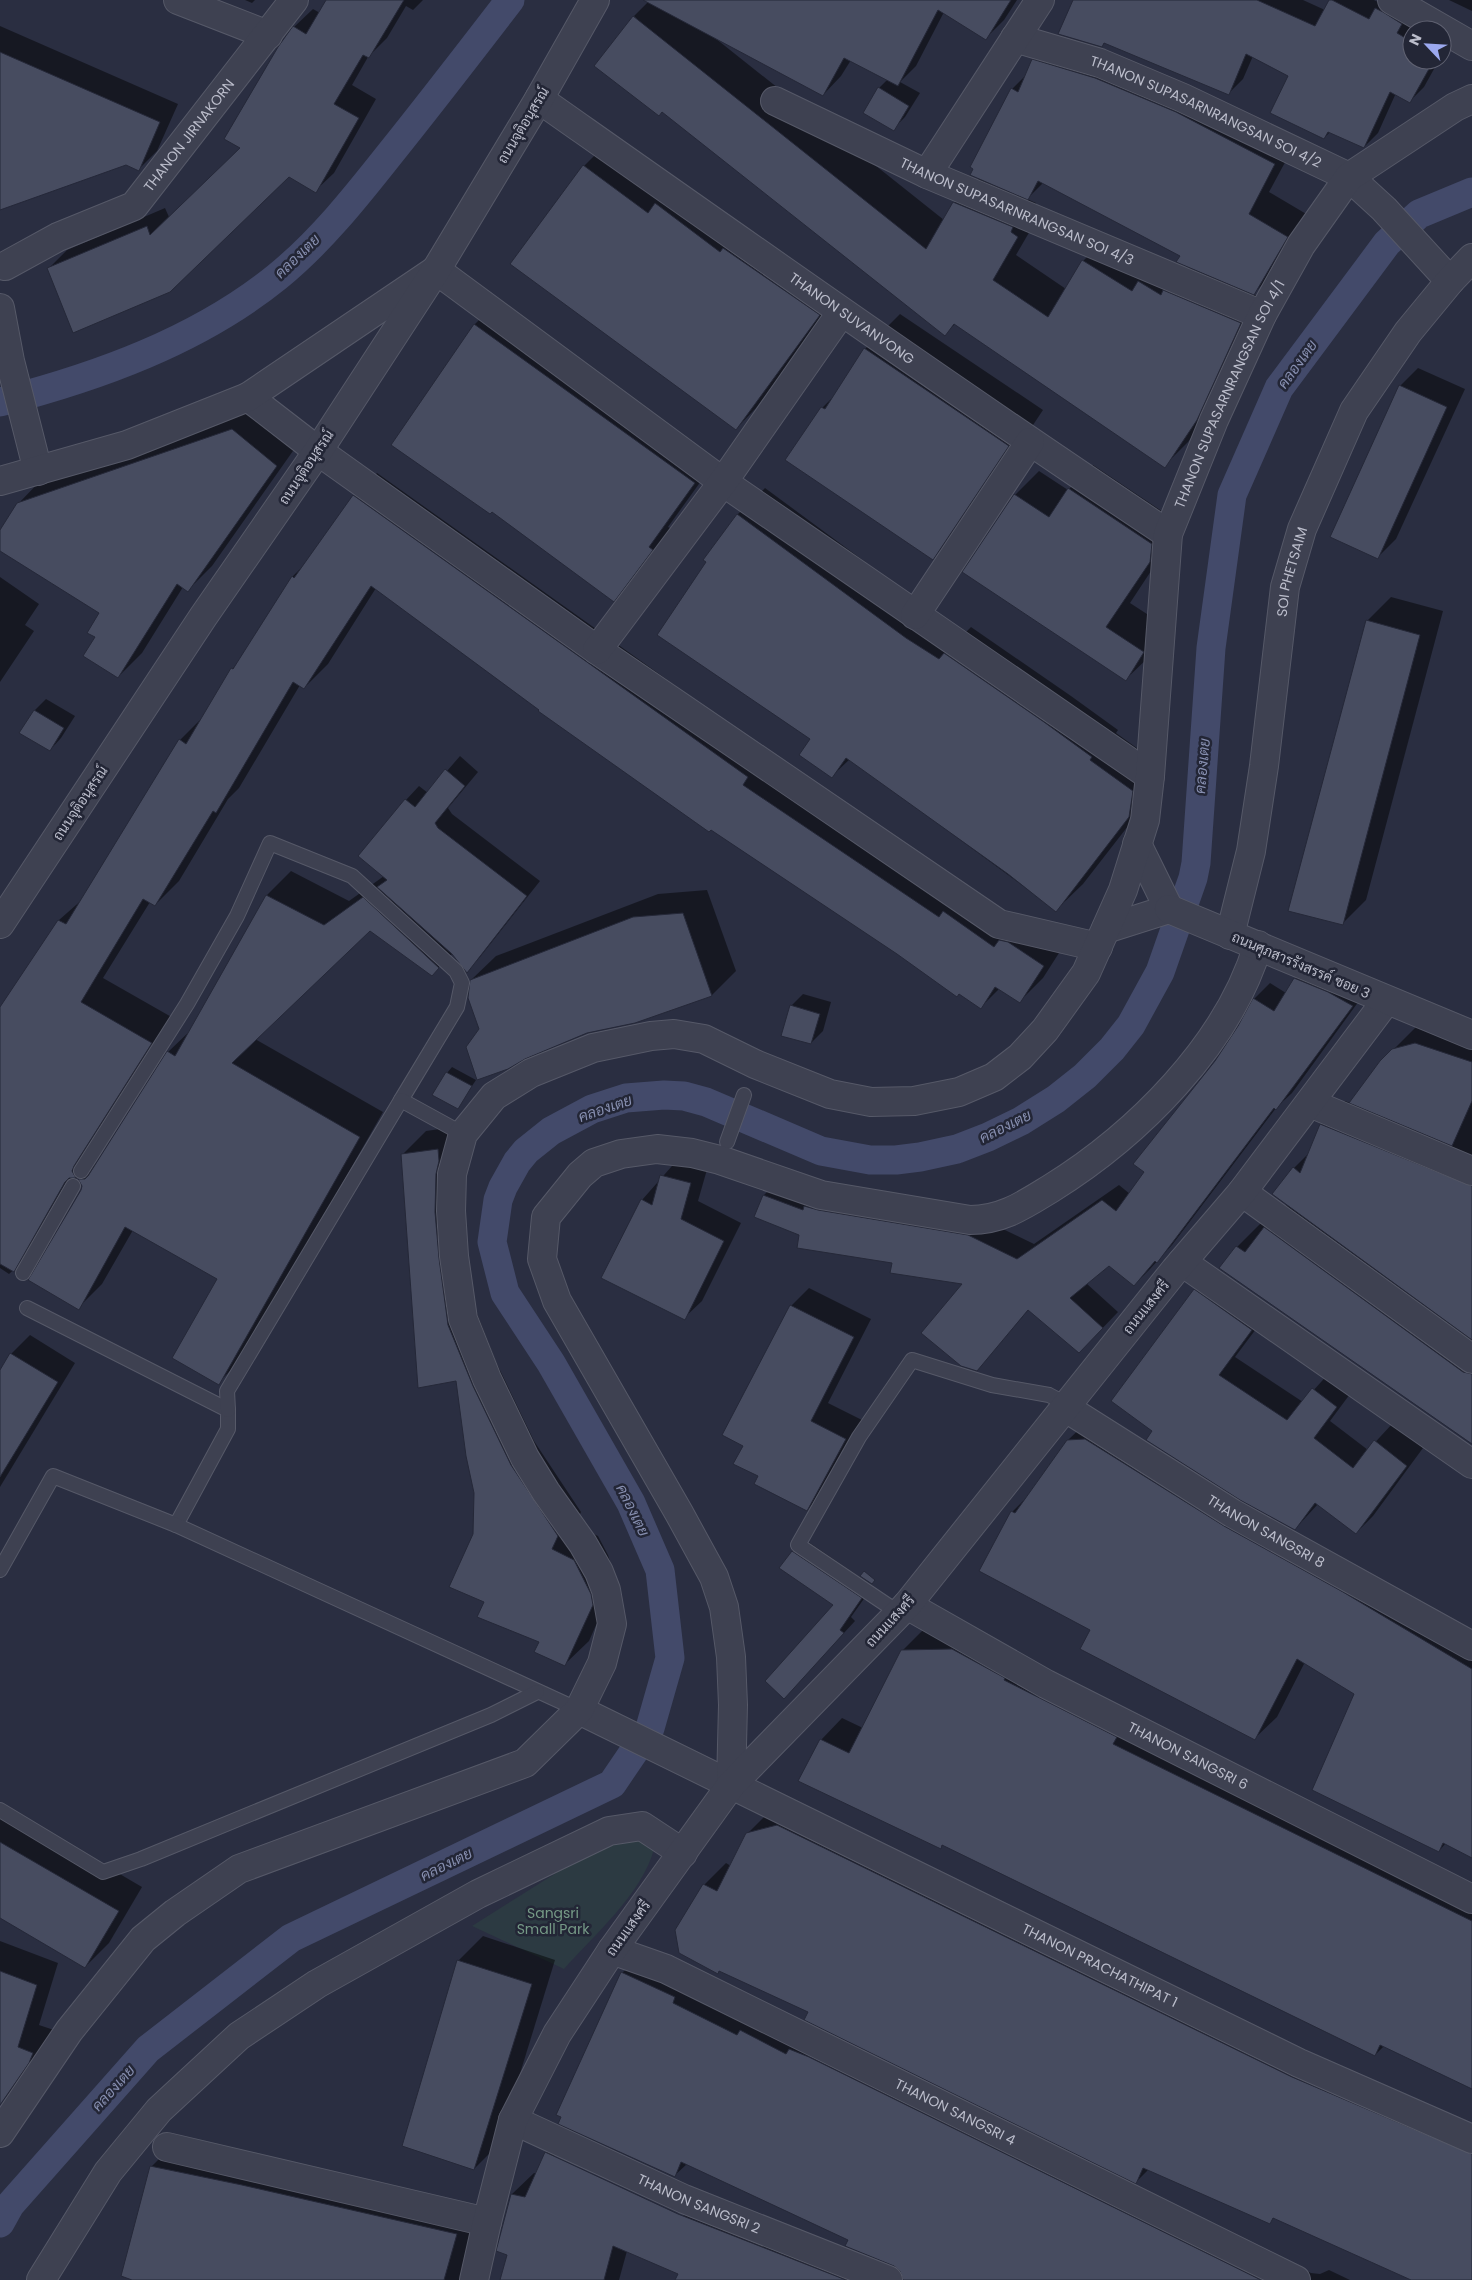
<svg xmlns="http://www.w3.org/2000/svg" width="1472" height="2280" font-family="Poppins,Sarabun,sans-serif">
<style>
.green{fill:#2c3a42}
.shadow{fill:#0007;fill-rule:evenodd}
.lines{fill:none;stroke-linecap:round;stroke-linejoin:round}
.canal{stroke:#434a6a;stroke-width:29}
.building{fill:#474c60;stroke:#252838}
.service-casing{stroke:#565968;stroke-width:16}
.minor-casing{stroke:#565968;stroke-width:30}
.tertiary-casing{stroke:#565968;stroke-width:30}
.service{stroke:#3e4151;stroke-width:14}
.minor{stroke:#3e4151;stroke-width:28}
.tertiary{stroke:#3e4151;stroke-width:28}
.labels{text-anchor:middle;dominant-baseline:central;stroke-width:5;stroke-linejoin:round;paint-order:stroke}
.street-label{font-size:14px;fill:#bbbdcb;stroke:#232636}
.park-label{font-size:14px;fill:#759986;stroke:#232636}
.water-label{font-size:15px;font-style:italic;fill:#868eaf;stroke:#232636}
</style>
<rect width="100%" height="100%" fill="#2a2e41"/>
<path class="green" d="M636 1833 654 1849C642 1894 594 1935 564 1969L472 1926 604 1843Z"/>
<g class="shadow">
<polygon points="245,0 255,0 252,3"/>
<polygon points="328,0 423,0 413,10 406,6 387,38 368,57 352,85 376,99 334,173 315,191 288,175 169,291 48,269 67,250 165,208 169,217 241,148 294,27 313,9 320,13"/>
<path d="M646 0H1017L1004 20 986 38 944 12 916 66 900 82 920 93 905 117 893 129 879 88 888 79 851 60 841 76 823 95 715 38 944 220 954 203 980 178 1012 89 1027 74 1033 60 1055 39 1296 142 1269 192 1308 215 1275 272 1253 294 1264 299 1221 395 1188 442 1164 466 956 323 945 334 634 16 649 1ZM1044 182 1181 255 1189 266 1184 271 1107 237 1083 261 1066 289 1016 255 1041 212 1034 208 1036 203 1027 199Z"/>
<polygon points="1074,0 1303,0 1325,10 1330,0 1374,0 1431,30 1412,30 1412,60 1439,60 1424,87 1410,101 1396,93 1378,133 1364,147 1330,132 1324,138 1290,75 1253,56 1243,79 1229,93 1106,42 1102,46"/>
<polygon points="1449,0 1472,0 1472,11"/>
<polygon points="0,26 178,104 157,151 139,169 126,164 0,208"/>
<polygon points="1442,36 1450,41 1442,55"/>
<polygon points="604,146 840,294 756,408 736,429 584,166"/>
<polygon points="495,304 714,463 668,527 672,529 633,580 613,600 492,510 393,444 475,324"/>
<polygon points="900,314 1043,410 967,524 932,559 822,408 836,394 865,349"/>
<polygon points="1418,368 1465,389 1396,539 1378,557 1400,386"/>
<polygon points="256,406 300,441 212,566 188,590 183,587 142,653 118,677 97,637 101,613 0,550 0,532 18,504 42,479"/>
<polygon points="1093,465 1175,520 1174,536 1130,603 1167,627 1150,656 1126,679 1015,495 1039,471 1068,490"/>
<polygon points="377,473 770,753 1017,924 1066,942 1043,978 1020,1001 1000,988 981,1007 898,953 541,709 376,588 328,664 304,688 300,685 239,788 228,799 179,881 155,905 150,902 103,978 175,1019 80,1172 38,1248 9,1274 0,1268 0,1009 59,920 84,898 180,740 203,717 232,669 241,660 292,577 304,565 354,496"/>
<polygon points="765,488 933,612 965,633 971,627 1071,696 1118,730 1116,733 1159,764 1156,790 1083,884 1056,910 850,759 832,776 705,560 738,514"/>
<polygon points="0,577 39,604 25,625 34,631 0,682"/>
<polygon points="1391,597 1443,611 1366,900 1342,924 1367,621"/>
<polygon points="46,699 75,716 61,738 50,750 34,711"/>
<polygon points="460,756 478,772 448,808 452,814 540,881 480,957 467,971 453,953 432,974 370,929 255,1039 383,1112 242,1359 218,1383 218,1279 133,1230 102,1284 78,1308 83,1185 80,1179 102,1157 168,1052 192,1029 267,895 291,871 349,901 384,876 406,800 419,786 428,793"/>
<polygon points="707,890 736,971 712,995 635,1022 471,980 496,956 658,894"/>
<polygon points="1310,963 1367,990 1292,1093 1276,1108 1172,1245 1150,1269 1134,1285 1109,1264 1086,1283 1118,1312 1095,1336 1029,1309 977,1370 964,1283 801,1234 756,1216 764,1195 780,1179 984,1220 1034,1244 1119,1185 1130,1194 1239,1027 1254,999 1270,983 1286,993 1295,978"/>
<polygon points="803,994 831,1002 823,1031 811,1043 791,1006"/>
<polygon points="1417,1026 1472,1031 1472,1444 1220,1268 1237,1247 1261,1223 1266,1227 1288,1204 1294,1168 1310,1152 1321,1125 1345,1101 1350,1103 1381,1062"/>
<polygon points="452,1067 476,1080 458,1107 447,1073"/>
<polygon points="461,1126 459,1187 472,1301 496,1362 534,1441 581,1512 575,1525 598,1536 608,1555 616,1580 589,1641 565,1664 540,1642 485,1601 474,1534 475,1492 457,1380 402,1155 426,1131"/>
<polygon points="679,1158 708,1166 698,1201 741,1223 702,1301 684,1318 642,1200"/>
<polygon points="1212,1273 1268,1313 1235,1357 1303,1402 1330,1372 1353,1390 1330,1421 1368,1450 1392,1424 1423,1448 1373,1516 1356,1533 1318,1504 1295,1529 1154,1431 1195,1290"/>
<polygon points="809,1288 871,1319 828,1403 864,1421 825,1492 807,1510 760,1476 744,1445 791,1306"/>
<polygon points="30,1335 75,1363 0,1487 0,1373 11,1354"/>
<polygon points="1090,1419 1472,1635 1472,1856 1446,1843 1439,1851 1356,1694 1305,1662 1277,1717 1255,1738 1092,1629 981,1570 1012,1512 1030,1494 1068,1440"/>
<polygon points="804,1539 873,1586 851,1617 855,1621 796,1685 835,1605 792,1551"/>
<polygon points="924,1629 1024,1659 1472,1890 1472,2088 1384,2046 1375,2055 943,1845 940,1847 800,1780 821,1740 842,1718 863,1728 902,1651"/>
<polygon points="0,1804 142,1887 109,1943 85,1967 0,1917"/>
<polygon points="769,1812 1472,2125 1472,2280 1415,2280 1275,2217 1269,2223 1149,2169 1136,2182 809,2011 704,1885 726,1863 731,1866 747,1834"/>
<polygon points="483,1936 555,1960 498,2145 474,2169 404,2145 459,1960"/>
<polygon points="0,1941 58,1963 39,2025 54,2030 22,2082 0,2103"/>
<path d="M644 1952 831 2036 1311 2273 1320 2274 1329 2270 1350 2280H677L679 2274 627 2251 619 2280H502L509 2254 512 2194 534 2173 537 2174 546 2153 568 2131 700 2192 905 2274 894 2264 849 2239 687 2164 674 2176 622 1973ZM554 2155 684 2215 683 2217 554 2158Z"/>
<polygon points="173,2145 478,2212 460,2280 136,2280 151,2167"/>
</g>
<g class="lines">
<g class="canal">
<path d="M0 402C97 377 198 341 277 277 320 242 355 198 389 155 430 104 470 52 510 0"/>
<polyline points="0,2223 10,2205 148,2049 291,1938 612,1784 650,1728 670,1658 660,1570 631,1503 551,1363 505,1293 492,1242 498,1200 503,1187 517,1162 526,1151 551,1131 592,1109 626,1098 664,1095 684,1096 706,1102 821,1151 870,1160 896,1160 920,1157 957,1149 988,1137 1021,1121 1056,1099 1085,1076 1112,1049 1131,1025 1160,972 1193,878 1196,863 1211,648 1232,495 1279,388 1387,243 1419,214 1472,192"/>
</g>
</g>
<g class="building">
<polygon points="326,0 404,0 369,58 363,55 334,104 359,118 316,193 289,177 170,292 73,333 47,268 147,226 150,235 240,148 224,139 278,47 293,26 306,34"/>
<polygon points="643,0 1011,0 986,40 938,10 898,86 844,58 823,96"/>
<polygon points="1073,0 1257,0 1315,26 1329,0 1332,0 1369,19 1375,8 1383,12 1402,24 1397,33 1412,42 1412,60 1434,60 1410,103 1390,92 1364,148 1328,132 1324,139 1270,113 1288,76 1246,54 1229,95 1104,43 1102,47 1058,34"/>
<polygon points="633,16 926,249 953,202 1013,227 1011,232 1018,237 993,280 1048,317 1082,260 1132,291 1138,281 1161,295 1163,290 1241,323 1197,420 1165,468 954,324 945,336 662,112 659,116 594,66"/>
<polygon points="0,52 160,122 139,171 126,165 0,210"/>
<polygon points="1032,59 1095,78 1176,112 1275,164 1249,214 1288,237 1254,295 1176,262 1180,256 1038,181 1028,200 970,175 973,169 970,167 1011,88 1018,92"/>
<polygon points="878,87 909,106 894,131 863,113"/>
<polygon points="583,165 648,213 655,203 720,252 723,248 820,315 736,430 510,264"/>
<polygon points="474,324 695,483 649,547 653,550 614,602 492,512 490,514 391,445"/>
<polygon points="864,348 1009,446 933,560 785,460 821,407 825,409"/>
<polygon points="1399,385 1447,407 1378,559 1330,537"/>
<polygon points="232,429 277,466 188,592 177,584 118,678 83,656 95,637 87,633 99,613 0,551 0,530 17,503"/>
<polygon points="1068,488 1152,544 1150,562 1106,627 1144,652 1126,681 962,572 1014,494 1049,517"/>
<polygon points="353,495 748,777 743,785 939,917 943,911 994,947 999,940 1008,942 1044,966 1020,1003 995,987 981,1009 959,994 957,997 897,954 711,830 709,832 538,711 539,710 371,586 304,689 293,682 216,813 213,811 155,906 143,899 81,1002 152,1043 74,1166 72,1171 76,1178 69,1178 65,1182 14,1272 0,1264 0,1007 58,920 66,924 179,739 186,744 231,668 233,669 292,576 294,578"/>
<polygon points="737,514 906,638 939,659 944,653 1044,722 1092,757 1090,760 1133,791 1129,817 1056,912 1008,874 846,758 832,778 799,755 810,739 657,635 706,562 703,560"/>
<polygon points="1366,620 1420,635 1343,925 1288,911"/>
<polygon points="34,710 64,728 50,751 19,733"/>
<polygon points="445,769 465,786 435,823 438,828 527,896 467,973 452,954 377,887 387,880 358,856 405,799 415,807"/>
<polygon points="266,895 324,925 363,897 439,968 432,976 370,931 232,1063 360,1137 219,1385 172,1358 217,1279 125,1227 79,1310 28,1280 81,1190 82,1186 78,1179 85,1179 88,1176 167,1051 175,1056"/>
<polygon points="683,913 712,996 635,1023 587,1033 525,1059 508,1069 477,1080 466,1047 479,1029 468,998 470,980 633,917"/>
<polygon points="1294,978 1328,992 1353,1006 1276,1110 1274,1108 1157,1263 1155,1261 1134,1286 1109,1266 1070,1298 1103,1328 1079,1353 1028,1310 977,1371 961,1366 921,1333 962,1284 890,1273 892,1263 797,1248 799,1235 754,1217 763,1195 803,1210 804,1206 818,1210 968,1235 1017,1259 1102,1200 1116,1211 1144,1172 1133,1164 1215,1061 1238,1026 1253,998 1274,1011"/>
<polygon points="790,1005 820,1014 811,1044 781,1036"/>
<polygon points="1415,1043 1472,1062 1472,1101 1452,1146 1349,1103 1380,1061 1392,1049"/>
<polygon points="446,1072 472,1086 458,1109 432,1095"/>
<polygon points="1320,1124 1472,1186 1472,1340 1272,1194 1293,1167 1300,1173"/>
<polygon points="438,1149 439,1161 436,1174 435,1212 439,1258 448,1325 473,1386 511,1465 558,1536 552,1549 574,1560 591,1594 593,1605 565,1666 534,1652 539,1642 477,1617 484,1602 449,1587 473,1534 474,1493 466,1456 456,1381 418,1388 401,1154"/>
<polygon points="660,1175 691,1183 681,1219 724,1241 685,1320 601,1278 641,1199 652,1205"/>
<polygon points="1264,1227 1463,1372 1472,1374 1472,1444 1219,1268 1236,1246 1245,1252"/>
<polygon points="1194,1289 1252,1330 1219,1375 1287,1420 1312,1388 1337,1407 1314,1438 1353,1468 1374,1440 1407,1466 1356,1534 1315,1503 1295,1530 1240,1500 1146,1440 1152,1431 1111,1401"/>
<polygon points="790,1305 854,1337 811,1421 846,1439 807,1511 754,1484 758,1476 733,1464 743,1446 722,1435"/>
<polygon points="10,1353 58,1382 0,1477 0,1370"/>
<polygon points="1085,1439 1224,1526 1343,1592 1472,1669 1472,1858 1443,1843 1439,1852 1312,1790 1354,1694 1297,1659 1255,1740 1080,1649 1090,1630 979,1571 1011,1511 1015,1513 1067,1440"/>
<polygon points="792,1551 862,1598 840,1630 844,1633 784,1699 765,1681 833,1605 779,1568"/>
<polygon points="864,1571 875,1580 872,1584 860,1576"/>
<polygon points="952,1649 1005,1678 1004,1680 1117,1737 1113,1744 1472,1921 1472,2089 1380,2045 1375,2056 942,1845 941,1849 798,1781 820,1739 849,1753 901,1650"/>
<polygon points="777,1825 1292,2077 1472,2154 1472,2280 1411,2280 1273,2218 1270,2224 1143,2168 1136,2184 804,2020 808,2012 719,1971 718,1974 679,1953 675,1930 703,1884 717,1891 746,1833"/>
<polygon points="0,1842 119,1911 85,1968 0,1918"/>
<polygon points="457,1960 532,1984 474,2170 402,2146"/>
<polygon points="0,1971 37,1985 18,2047 33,2053 29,2063 0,2105"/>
<polygon points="621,1972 675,1997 673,2003 737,2035 740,2030 786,2054 789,2049 809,2057 1261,2280 903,2280 900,2271 894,2266 845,2246 848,2240 681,2162 675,2177 558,2124 561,2117 556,2115"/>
<polygon points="545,2152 678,2214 846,2280 675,2280 678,2274 613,2246 604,2280 500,2280 507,2255 496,2251 511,2194 525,2197"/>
<polygon points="150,2166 242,2185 457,2234 444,2280 132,2280 121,2276"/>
</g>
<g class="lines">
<g class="service-casing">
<g id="service">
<polyline points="727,1142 744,1095"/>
<polyline points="81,1171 187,1004 237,916 270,843 352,876 456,971 462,983 457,1007 401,1100"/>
<polyline points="23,1273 73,1186"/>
<polyline points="27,1308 228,1410 228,1429 176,1525"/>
<polyline points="228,1410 227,1391 401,1100 463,1134"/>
<polyline points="0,1570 53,1476 176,1525 579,1710"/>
<polyline points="899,1613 798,1545 859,1437 912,1360 992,1385 1049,1395 1068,1405"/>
<polyline points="0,1810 103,1872 141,1859 491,1715 537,1692"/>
</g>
</g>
<g class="minor-casing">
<g id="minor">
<polyline points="178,0 268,35"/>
<polyline points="1392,0 1472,46"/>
<path id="s1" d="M1015 38 1100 63 1183 98 1349 177 1384 209 1450 281"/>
<path id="s2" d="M539 99C748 246 956 393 1168 534"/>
<path id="s3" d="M775 101 927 174 1262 315"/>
<polyline points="927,174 1040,0"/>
<path id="s4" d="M5 266 58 237 134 206 294 0"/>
<polyline points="0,308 10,361 38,471"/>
<polyline points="248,397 318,451 597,650 999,924 1098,947"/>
<polyline points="0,481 127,445 248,397 436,270 723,482 1150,776"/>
<polyline points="915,615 1030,442"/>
<polyline points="597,650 723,482 841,313"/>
<polyline points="1106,929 1169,909 1137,844"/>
<path id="s5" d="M1230 935 1251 851 1264 766 1285 587 1302 529 1354 411 1408 332 1450 281 1472 258"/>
<polyline points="1310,1103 1472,1171"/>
<polyline points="1242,1192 1472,1359"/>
<polyline points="1182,1262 1472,1464"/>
<path id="s6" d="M1066 1408 1232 1513 1472 1646"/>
<path id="s7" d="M907 1605 1046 1684 1472 1899"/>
<path id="s8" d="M579 1710 1299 2063 1472 2139"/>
<path d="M731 1785 733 1705 731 1657 724 1607 714 1577 679 1513 557 1301 542 1259 546 1217 580 1175 594 1163 621 1154 657 1149 692 1153 720 1160 821 1195 970 1220C1002 1220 1024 1205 1050 1189 1137 1135 1228 1045 1258 945"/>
<path id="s9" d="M612 1950 666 1969 1296 2280"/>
<path id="s10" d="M513 2120 684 2199 888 2280"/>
<path id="s11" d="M0 2133 69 2031 143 1939 175 1913 239 1869 525 1763 579 1710 602 1663 612 1624 606 1590 599 1572 583 1544 546 1492 525 1458 487 1379 463 1319 454 1256 451 1211 452 1174 463 1134 494 1096 531 1073 593 1048 651 1036 674 1034 704 1039 755 1064 830 1094 871 1102 914 1101 959 1092 994 1077 1020 1057 1045 1030 1086 973 1123 890 1145 820 1150 776 1168 534 1214 420 1262 315 1301 245 1349 177 1455 107 1472 99"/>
<polyline points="167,2147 487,2222"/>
<polyline points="41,2280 108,2172 159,2110 239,2036 317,1984 478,1894 609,1831 642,1826 683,1853"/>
<polyline points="474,2280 487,2222 513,2120 557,2034 612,1950 731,1785 907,1605 1175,1270 1242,1192 1386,1001"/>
</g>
</g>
<g class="tertiary-casing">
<g id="tertiary">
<polyline points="1169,909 1472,1035"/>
<polyline points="0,924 203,617 318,451 436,270 539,99 595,0"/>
</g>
</g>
<use href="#service" class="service"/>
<use href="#minor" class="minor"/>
<use href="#tertiary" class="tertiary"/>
</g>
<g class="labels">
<g class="street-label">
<text stroke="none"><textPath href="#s1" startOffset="205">THANON SUPASARNRANGSAN SOI 4/2</textPath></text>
<text transform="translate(523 125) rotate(-59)">ถนนจุติอนุสรณ์</text>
<text stroke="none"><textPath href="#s4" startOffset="232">THANON JIRNAKORN</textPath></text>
<text stroke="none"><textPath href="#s3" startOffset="266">THANON SUPASARNRANGSAN SOI 4/3</textPath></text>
<text stroke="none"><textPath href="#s2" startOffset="382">THANON SUVANVONG</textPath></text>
<text stroke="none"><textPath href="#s11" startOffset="2685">THANON SUPASARNRANGSAN SOI 4/1</textPath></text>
<text transform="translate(306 467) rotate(-56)">ถนนจุติอนุสรณ์</text>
<text stroke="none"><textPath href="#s5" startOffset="369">SOI PHETSAIM</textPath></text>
<text transform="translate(80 803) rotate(-56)">ถนนจุติอนุสรณ์</text>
<text transform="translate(1301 965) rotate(23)">ถนนศุภสารรังสรรค์ ซอย 3</text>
<text transform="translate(1146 1307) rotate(-51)">ถนนเเสงศรี</text>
<text stroke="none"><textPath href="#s6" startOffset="235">THANON SANGSRI 8</textPath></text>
<text transform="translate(890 1621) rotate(-47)">ถนนเเสงศรี</text>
<text stroke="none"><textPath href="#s7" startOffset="319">THANON SANGSRI 6</textPath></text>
<text transform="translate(628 1928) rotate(-54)">ถนนเเสงศรี</text>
<text stroke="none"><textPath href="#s8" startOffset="580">THANON PRACHATHIPAT 1</textPath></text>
<text stroke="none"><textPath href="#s9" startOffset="380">THANON SANGSRI 4</textPath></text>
<text stroke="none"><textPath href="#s10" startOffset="204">THANON SANGSRI 2</textPath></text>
</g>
<g class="park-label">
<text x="553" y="1913">Sangsri<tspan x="553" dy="16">Small Park</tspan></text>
</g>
<g class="water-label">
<text transform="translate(297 256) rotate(-44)">คลองเตย</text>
<text transform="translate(1297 364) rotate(-54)">คลองเตย</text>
<text transform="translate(1202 766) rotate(-85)">คลองเตย</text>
<text transform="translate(605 1108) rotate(-19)">คลองเตย</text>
<text transform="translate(1005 1126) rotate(-26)">คลองเตย</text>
<text transform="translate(633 1510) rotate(64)">คลองเตย</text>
<text transform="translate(446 1864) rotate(-26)">คลองเตย</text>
<text transform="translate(113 2088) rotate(-48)">คลองเตย</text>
</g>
</g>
<g transform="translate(1427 45) rotate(295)"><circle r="24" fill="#232636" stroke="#606272"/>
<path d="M0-4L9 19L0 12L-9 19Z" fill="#9ca9ef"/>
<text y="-8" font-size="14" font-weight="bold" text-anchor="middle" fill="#bbbdcb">N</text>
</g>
</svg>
